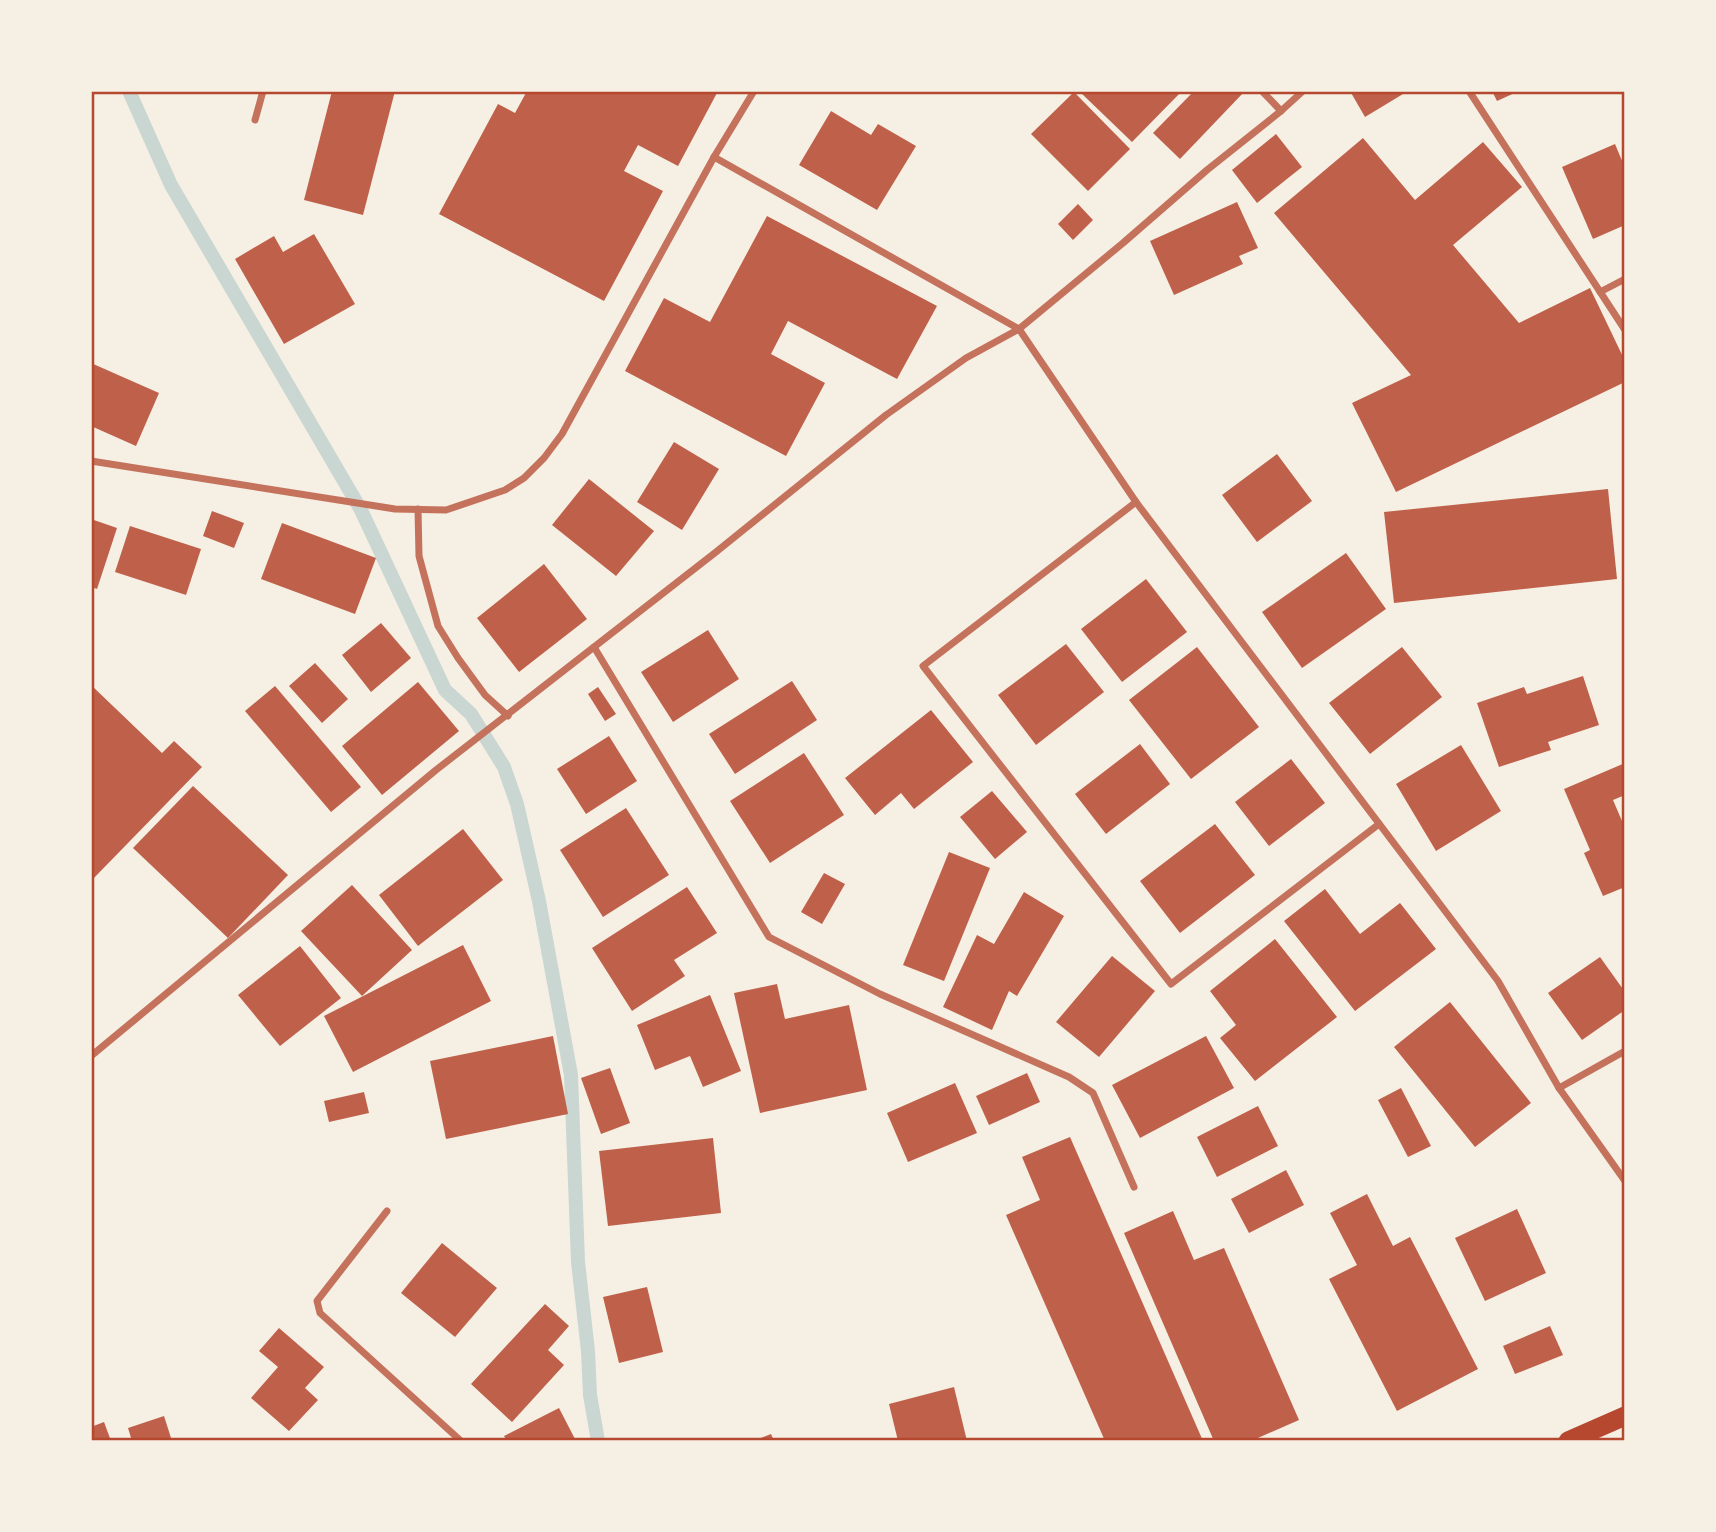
<svg xmlns="http://www.w3.org/2000/svg" width="1716" height="1532" font-family="'Roboto Condensed',sans-serif">
<style>
.lines{fill:none;stroke-linecap:round;stroke-linejoin:round}
.stream{stroke:#c9d6d2;stroke-width:14}
.building{fill:#bf614a}
.minor{stroke:#c5725c;stroke-width:7}
.trunk{stroke:#b5482f;stroke-width:19}
.neatline{fill:none;stroke:#b5482f;stroke-width:2.5}
</style>
<rect width="100%" height="100%" fill="#f6efe4"/>
<g class="lines">
<polyline class="stream" points="129,91 171,185 361,510 445,690 471,714 504,767 517,804 539,901 571,1075 578,1262 588,1351 590,1395 598,1441"/>
</g>
<g class="building">
<polygon points="332,91 395,91 363,215 304,200"/>
<polygon points="527,91 718,91 678,166 638,145 624,171 663,191 604,301 439,214 498,104 515,113"/>
<polygon points="1079,91 1182,91 1132,142"/>
<polygon points="1194,91 1244,92 1180,159 1153,133"/>
<polygon points="1350,91 1408,91 1365,117"/>
<polygon points="1492,91 1519,91 1497,101"/>
<polygon points="1074,92 1130,149 1088,191 1031,134"/>
<polygon points="831,111 871,135 878,124 916,146 877,210 799,165"/>
<polygon points="1276,134 1302,167 1257,203 1232,170"/>
<polygon points="1363,138 1415,200 1483,142 1522,187 1453,245 1519,323 1590,288 1625,361 1625,382 1396,492 1352,403 1411,375 1274,213"/>
<polygon points="1615,144 1625,168 1625,225 1593,239 1562,167"/>
<polygon points="1237,202 1258,248 1239,256 1243,264 1174,295 1150,241"/>
<polygon points="1078,204 1093,220 1073,240 1058,224"/>
<polygon points="767,216 937,306 897,379 788,321 771,354 825,383 786,456 625,371 664,298 710,322"/>
<polygon points="314,234 355,304 284,344 235,259 274,236 283,252"/>
<polygon points="91,363 159,393 136,446 91,426"/>
<polygon points="674,442 719,469 682,530 637,502"/>
<polygon points="1277,454 1312,501 1257,542 1222,495"/>
<polygon points="589,479 654,531 616,576 552,525"/>
<polygon points="1608,489 1617,579 1394,603 1384,512"/>
<polygon points="212,511 244,523 234,548 203,536"/>
<polygon points="91,519 117,528 97,589 91,587"/>
<polygon points="282,523 376,558 355,614 261,579"/>
<polygon points="130,526 201,549 186,595 115,572"/>
<polygon points="1346,553 1386,609 1302,668 1262,612"/>
<polygon points="544,564 587,619 519,672 477,618"/>
<polygon points="1146,579 1187,632 1122,682 1081,629"/>
<polygon points="381,623 411,658 371,692 342,655"/>
<polygon points="708,630 739,679 673,722 641,672"/>
<polygon points="1066,644 1104,692 1036,745 998,695"/>
<polygon points="1197,647 1259,727 1191,779 1129,700"/>
<polygon points="1402,647 1442,697 1370,754 1329,703"/>
<polygon points="315,663 348,699 322,723 289,686"/>
<polygon points="1583,676 1599,725 1548,742 1551,750 1499,767 1477,703 1524,687 1527,694"/>
<polygon points="792,681 817,720 735,774 709,734"/>
<polygon points="418,682 459,731 382,795 342,746"/>
<polygon points="91,685 162,753 174,741 202,767 91,881"/>
<polygon points="275,686 361,787 331,812 245,711"/>
<polygon points="598,687 616,714 605,721 588,694"/>
<polygon points="931,710 973,762 914,809 901,793 875,815 845,778"/>
<polygon points="609,736 637,781 586,814 557,769"/>
<polygon points="1140,744 1170,784 1106,834 1075,794"/>
<polygon points="1461,745 1501,811 1436,851 1396,784"/>
<polygon points="804,753 844,815 770,863 730,801"/>
<polygon points="1291,759 1325,803 1269,846 1235,802"/>
<polygon points="1625,763 1625,795 1613,800 1625,828 1625,887 1603,896 1584,853 1590,850 1564,789"/>
<polygon points="193,786 288,875 228,938 133,848"/>
<polygon points="992,791 1027,832 995,859 960,817"/>
<polygon points="626,808 669,875 603,917 560,850"/>
<polygon points="1215,824 1255,875 1180,933 1140,881"/>
<polygon points="463,829 503,880 418,946 379,895"/>
<polygon points="949,852 990,868 944,981 903,965"/>
<polygon points="824,873 845,884 822,924 801,912"/>
<polygon points="352,885 412,950 362,996 301,931"/>
<polygon points="687,887 717,933 674,960 685,976 632,1011 592,948"/>
<polygon points="1325,889 1360,934 1400,903 1436,949 1355,1011 1284,921"/>
<polygon points="1024,892 1064,916 1017,996 1009,991 992,1030 943,1007 977,935 994,944"/>
<polygon points="1275,939 1337,1017 1255,1081 1220,1038 1236,1025 1210,991"/>
<polygon points="463,945 491,1001 353,1072 324,1016"/>
<polygon points="300,946 341,998 280,1046 238,995"/>
<polygon points="1112,956 1155,991 1099,1057 1056,1022"/>
<polygon points="1600,957 1625,992 1625,1010 1582,1040 1548,993"/>
<polygon points="777,984 785,1019 849,1005 867,1090 760,1113 734,993"/>
<polygon points="710,995 741,1071 703,1087 690,1056 655,1070 637,1025"/>
<polygon points="1450,1002 1531,1103 1475,1147 1394,1047"/>
<polygon points="553,1036 568,1114 446,1139 430,1061"/>
<polygon points="1206,1036 1234,1088 1140,1138 1112,1085"/>
<polygon points="610,1068 630,1123 601,1134 581,1078"/>
<polygon points="1027,1073 1040,1102 989,1125 976,1096"/>
<polygon points="955,1083 977,1133 908,1162 887,1113"/>
<polygon points="1401,1088 1431,1146 1408,1157 1378,1100"/>
<polygon points="364,1092 369,1113 329,1122 324,1101"/>
<polygon points="1258,1106 1278,1146 1217,1177 1197,1137"/>
<polygon points="1070,1137 1203,1441 1105,1441 1006,1215 1040,1200 1022,1157"/>
<polygon points="713,1138 721,1213 608,1226 599,1151"/>
<polygon points="1286,1170 1304,1205 1249,1233 1231,1199"/>
<polygon points="1367,1194 1393,1246 1410,1237 1478,1369 1397,1411 1329,1279 1357,1265 1330,1213"/>
<polygon points="1517,1209 1546,1273 1485,1301 1455,1238"/>
<polygon points="1173,1211 1194,1260 1224,1248 1299,1420 1251,1441 1214,1441 1124,1233"/>
<polygon points="442,1243 497,1288 455,1337 401,1293"/>
<polygon points="647,1287 663,1352 619,1363 603,1297"/>
<polygon points="545,1304 569,1326 548,1350 564,1365 512,1422 471,1384"/>
<polygon points="1550,1326 1563,1355 1515,1374 1503,1346"/>
<polygon points="279,1328 324,1367 305,1388 318,1400 289,1431 251,1398 278,1367 259,1351"/>
<polygon points="954,1387 967,1441 898,1441 889,1404"/>
<polygon points="559,1408 576,1441 507,1441 504,1436"/>
<polygon points="164,1416 172,1441 132,1441 128,1428"/>
<polygon points="104,1422 111,1441 91,1441 91,1427"/>
<polygon points="771,1434 774,1441 753,1441"/>
</g>
<g class="lines">
<g class="minor">
<polyline points="1262,91 1281,111"/>
<polyline points="1469,91 1625,330"/>
<polyline points="255,120 263,91"/>
<polyline points="714,157 1019,329 1136,502 1498,981 1559,1088 1625,1181"/>
<polyline points="1600,292 1625,279"/>
<polyline points="91,461 395,509 446,510 505,490 524,478 544,458 562,434 714,157 754,91"/>
<polyline points="1136,502 923,666 1171,984 1379,824"/>
<polyline points="418,509 419,556 438,626 458,658 485,695 508,716"/>
<polyline points="594,647 769,937 880,994 1069,1077 1093,1093 1134,1187"/>
<polyline points="91,1056 436,770 716,552 886,415 966,358 1019,329 1123,243 1207,170 1281,111 1303,91"/>
<polyline points="1559,1088 1625,1051"/>
<polyline points="387,1211 317,1301 320,1313 461,1441"/>
</g>
<polyline class="trunk" points="1568,1441 1625,1416"/>
</g>
<rect width="1716" height="1532" fill="none" stroke="#f6efe4" stroke-width="186"/>
<rect x="93" y="93" width="1530" height="1346" class="neatline"/>
</svg>
